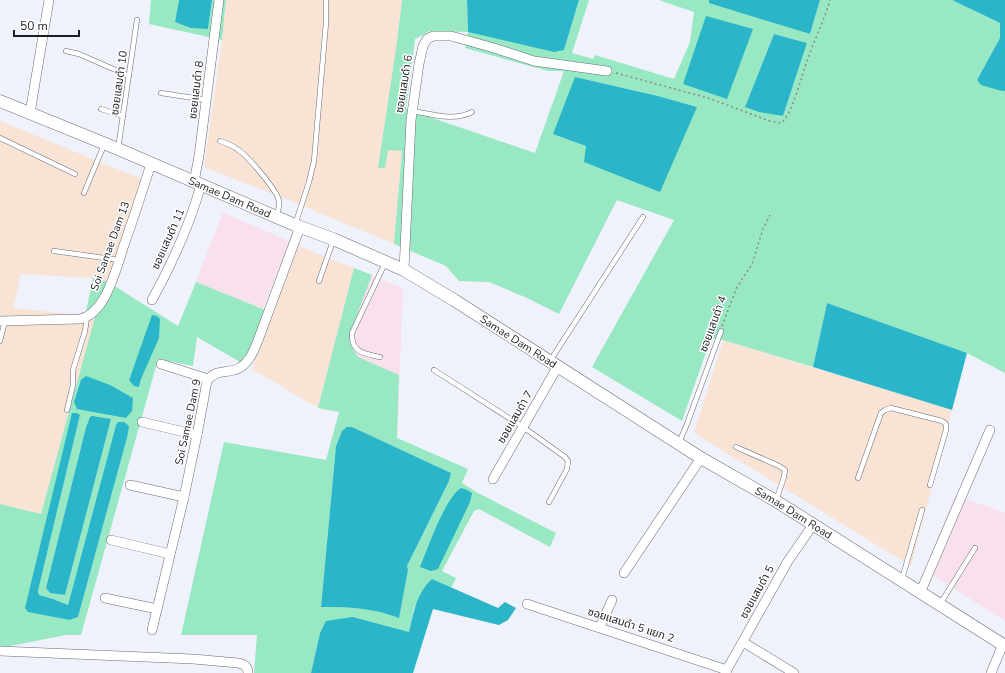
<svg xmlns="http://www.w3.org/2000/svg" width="1005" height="673" font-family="'Nunito Sans','Noto Sans Thai',sans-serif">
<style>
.commercial{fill:#f8e0ec}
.industrial{fill:#f8e3d5}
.green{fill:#98e9c3;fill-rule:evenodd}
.water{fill:#2ab5c9}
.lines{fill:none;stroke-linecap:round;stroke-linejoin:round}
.lane-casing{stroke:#6a6c75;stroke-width:5.5}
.street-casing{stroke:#6a6c75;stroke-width:10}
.secondary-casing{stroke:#6a6c75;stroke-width:13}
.path{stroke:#888a91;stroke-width:1.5;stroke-dasharray:2 3;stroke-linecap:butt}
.lane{stroke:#fff;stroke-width:4.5}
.street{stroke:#fff;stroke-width:9}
.secondary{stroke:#fff;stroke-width:12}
.labels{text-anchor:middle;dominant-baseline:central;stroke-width:3;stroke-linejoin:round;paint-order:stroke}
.street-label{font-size:11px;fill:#1c1d21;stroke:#fff}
</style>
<rect width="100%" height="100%" fill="#eff1fb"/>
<g class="commercial">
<polygon points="223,213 290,241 263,309 196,282"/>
<polygon points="354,268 403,288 397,438 339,412 318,408"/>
<polygon points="955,495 1005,513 1005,621 925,570"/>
</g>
<g class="industrial">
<polygon points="226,0 402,0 385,168 388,149 402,151 394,244 289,200 204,167 222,40"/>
<polygon points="0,121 149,182 108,282 93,278 21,274 13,308 95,317 41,514 0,504"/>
<polygon points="298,246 354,268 318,408 252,369"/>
<polygon points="723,340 952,410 911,566 694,433"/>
</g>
<g class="green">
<polygon points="151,0 179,0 175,22 208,29 212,0 226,0 222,40 149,24"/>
<path d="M402 0H467L468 32 564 50 579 0H589L572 53 593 59 595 55 674 79 690 42 694 12 659 0H709V2L810 34 820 0H952L1000 23V38L977 80 1002 91H1005V373L967 353 827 303 813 367 723 340 711 338 682 421 592 367 674 220 617 200 559 314 527 298 489 282 459 281 446 266 394 244 402 151 388 150 385 168H378L396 49ZM430 31 468 32 465 48 548 71H564L535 153 406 109 415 39ZM774 34 807 43 783 116 745 107ZM575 77 658 96 697 107 586 146Z"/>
<path d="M354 268 372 275 352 328 350 343 358 357 399 375 397 438 468 469 462 483 478 493 556 533 550 547 479 509 474 511 442 571 456 578 451 588 432 579 414 608 409 632 353 617 320 633 311 673H254L257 635H181L224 442 326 460 339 412 318 408ZM352 427 451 473 449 481 407 566 408 570 399 617C374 608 348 607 321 607L336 446 342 431Z"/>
<path d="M93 278 108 282 178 326 196 282 265 310 249 352 240 362 197 337 193 366 158 359 81 635H66L0 648V504L41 514 95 317 85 316ZM147 332 141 379 139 387 129 379ZM77 413 80 415 38 591 39 595 53 599 68 605 116 425 127 438 78 617 70 620 25 608ZM90 417 111 419 65 595 50 593 46 588 86 427Z"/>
</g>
<g class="water">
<polygon points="179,0 212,0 208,29 191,28 175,22"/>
<polygon points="467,0 579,0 564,50 554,52 468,32"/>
<polygon points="709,0 820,0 810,34 709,3"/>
<polygon points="952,0 1005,0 1005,91 1002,91 981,85 977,80 1000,38 1000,23"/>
<polygon points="706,16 753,29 727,99 683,84"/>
<polygon points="774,34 807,43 783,116 759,112 745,107"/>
<polygon points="575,77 658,96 697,107 660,192 584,162 586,146 553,134"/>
<polygon points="827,303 967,353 952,410 813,367"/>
<polygon points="152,315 157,316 160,319 159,338 141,379 139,387 134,386 129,380"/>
<polygon points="86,376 110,385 133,398 132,411 126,418 77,409 74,402 81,380"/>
<polygon points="72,413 77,413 80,415 38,591 39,595 53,599 68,605 116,425 118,422 124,422 129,426 127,438 78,617 70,620 28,612 25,608"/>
<polygon points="92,416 111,419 65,595 50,593 46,588 86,427 90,417"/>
<path d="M347 427H352L451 473 449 481 407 566 408 570 399 618C374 608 348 607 321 607L336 446 342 431Z"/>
<path d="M461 488 467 490 472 493 470 502 438 569 431 571 420 567C428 548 445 498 461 488Z"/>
<path d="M432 579 498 608 505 602 516 608 508 620 499 625 433 609 413 673H311L320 633 326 621 353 617 409 632C414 612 416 594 432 579Z"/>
</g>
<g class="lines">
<g class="lane-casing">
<g id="lane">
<polyline points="66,51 79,54 129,76"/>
<polyline points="161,93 207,100"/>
<polyline points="101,109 123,116"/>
<path d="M412 111C433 114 452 122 472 112"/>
<polyline points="0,138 75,174"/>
<path d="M220 141C226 143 232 145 237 149 247 155 277 190 279 201 280 207 278 211 276 216"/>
<polyline points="118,149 137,20"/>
<polyline points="84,193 104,145"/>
<polyline points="295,225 309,182 314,161 326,23 326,0"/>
<polyline points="54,251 119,260"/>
<polyline points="319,281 333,241"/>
<polyline points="0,341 5,321"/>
<path d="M380 357C365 354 351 353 352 333L385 263"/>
<polyline points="550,361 643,217"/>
<polyline points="434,370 523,427 565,457 568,461 567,469 549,502"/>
<polyline points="67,410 73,385 73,370 85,331 87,317"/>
<polyline points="679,443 687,424 721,331"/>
<polyline points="736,447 779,466 785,470 784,477 776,501"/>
<polyline points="858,478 881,413 885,410 891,408 942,421 946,424 946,430 930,485"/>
<polyline points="902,579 922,510"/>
<polyline points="940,604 975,548"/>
</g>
</g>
<g class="street-casing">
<g id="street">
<polyline points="30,113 49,0"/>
<polyline points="194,182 199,156 219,0"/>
<polyline points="404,270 411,120 419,64 423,46 427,39 433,36 451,36 494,48 534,61 607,71"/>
<path d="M152 300C173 262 189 227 201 185"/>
<path d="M0 321 80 319C90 317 98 308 103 300 112 285 118 265 123 248 133 220 142 192 151 164"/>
<polyline points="161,364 208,379"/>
<polyline points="142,422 197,435"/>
<polyline points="493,479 558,366"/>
<polyline points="130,485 184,497"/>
<polyline points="111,540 170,554"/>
<polyline points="624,573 701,458"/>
<polyline points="920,593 990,430"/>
<polyline points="105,598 157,609"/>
<polyline points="527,604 727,670"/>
<polyline points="600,627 612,600"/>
<path d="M152 630 184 497 197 435 207 381C217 367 230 375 241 367 250 361 253 352 257 343L300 227"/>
<polyline points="743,642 794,673"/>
<path d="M0 651 193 659 238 663C244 664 248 666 248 673"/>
<polyline points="725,673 788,561 813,525"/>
<polyline points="991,673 1003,644"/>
</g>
</g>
<g class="secondary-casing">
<g id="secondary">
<path id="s1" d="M0 101 118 149 295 225 333 239 404 270 454 300 701 458 776 501 1005 646"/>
</g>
</g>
<g class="path">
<path d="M616 73 708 98 770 121 781 123C792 116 802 74 807 61 814 40 824 21 830 0"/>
<polyline points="722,326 737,287 752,264 763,229 770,215"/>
</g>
<use href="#lane" class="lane"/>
<use href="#street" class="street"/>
<use href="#secondary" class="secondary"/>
</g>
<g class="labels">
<g class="street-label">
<text transform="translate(119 83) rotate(-82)">ซอยแสมดำ 10</text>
<text transform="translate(404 84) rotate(-81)">ซอยแสมดำ 6</text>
<text transform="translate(196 90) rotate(-83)">ซอยแสมดำ 8</text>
<text stroke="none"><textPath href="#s1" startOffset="249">Samae Dam Road</textPath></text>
<text transform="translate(168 239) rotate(-66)">ซอยแสมดำ 11</text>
<text transform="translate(110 246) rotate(-70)">Soi Samae Dam 13</text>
<text transform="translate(713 324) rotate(-70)">ซอยแสมดำ 4</text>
<text stroke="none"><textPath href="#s1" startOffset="573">Samae Dam Road</textPath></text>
<text transform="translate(515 417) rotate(-60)">ซอยแสมดำ 7</text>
<text transform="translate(188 422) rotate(-78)">Soi Samae Dam 9</text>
<text stroke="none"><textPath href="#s1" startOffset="897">Samae Dam Road</textPath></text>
<text transform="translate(757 592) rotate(-61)">ซอยแสมดำ 5</text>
<text transform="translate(631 625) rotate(18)">ซอยแสมดำ 5 แยก 2</text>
</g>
</g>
<path d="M14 30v6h65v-6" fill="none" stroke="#1c1d21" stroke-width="2"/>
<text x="20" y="30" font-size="12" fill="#1c1d21" stroke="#ffffff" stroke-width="3" paint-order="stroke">50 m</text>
</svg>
